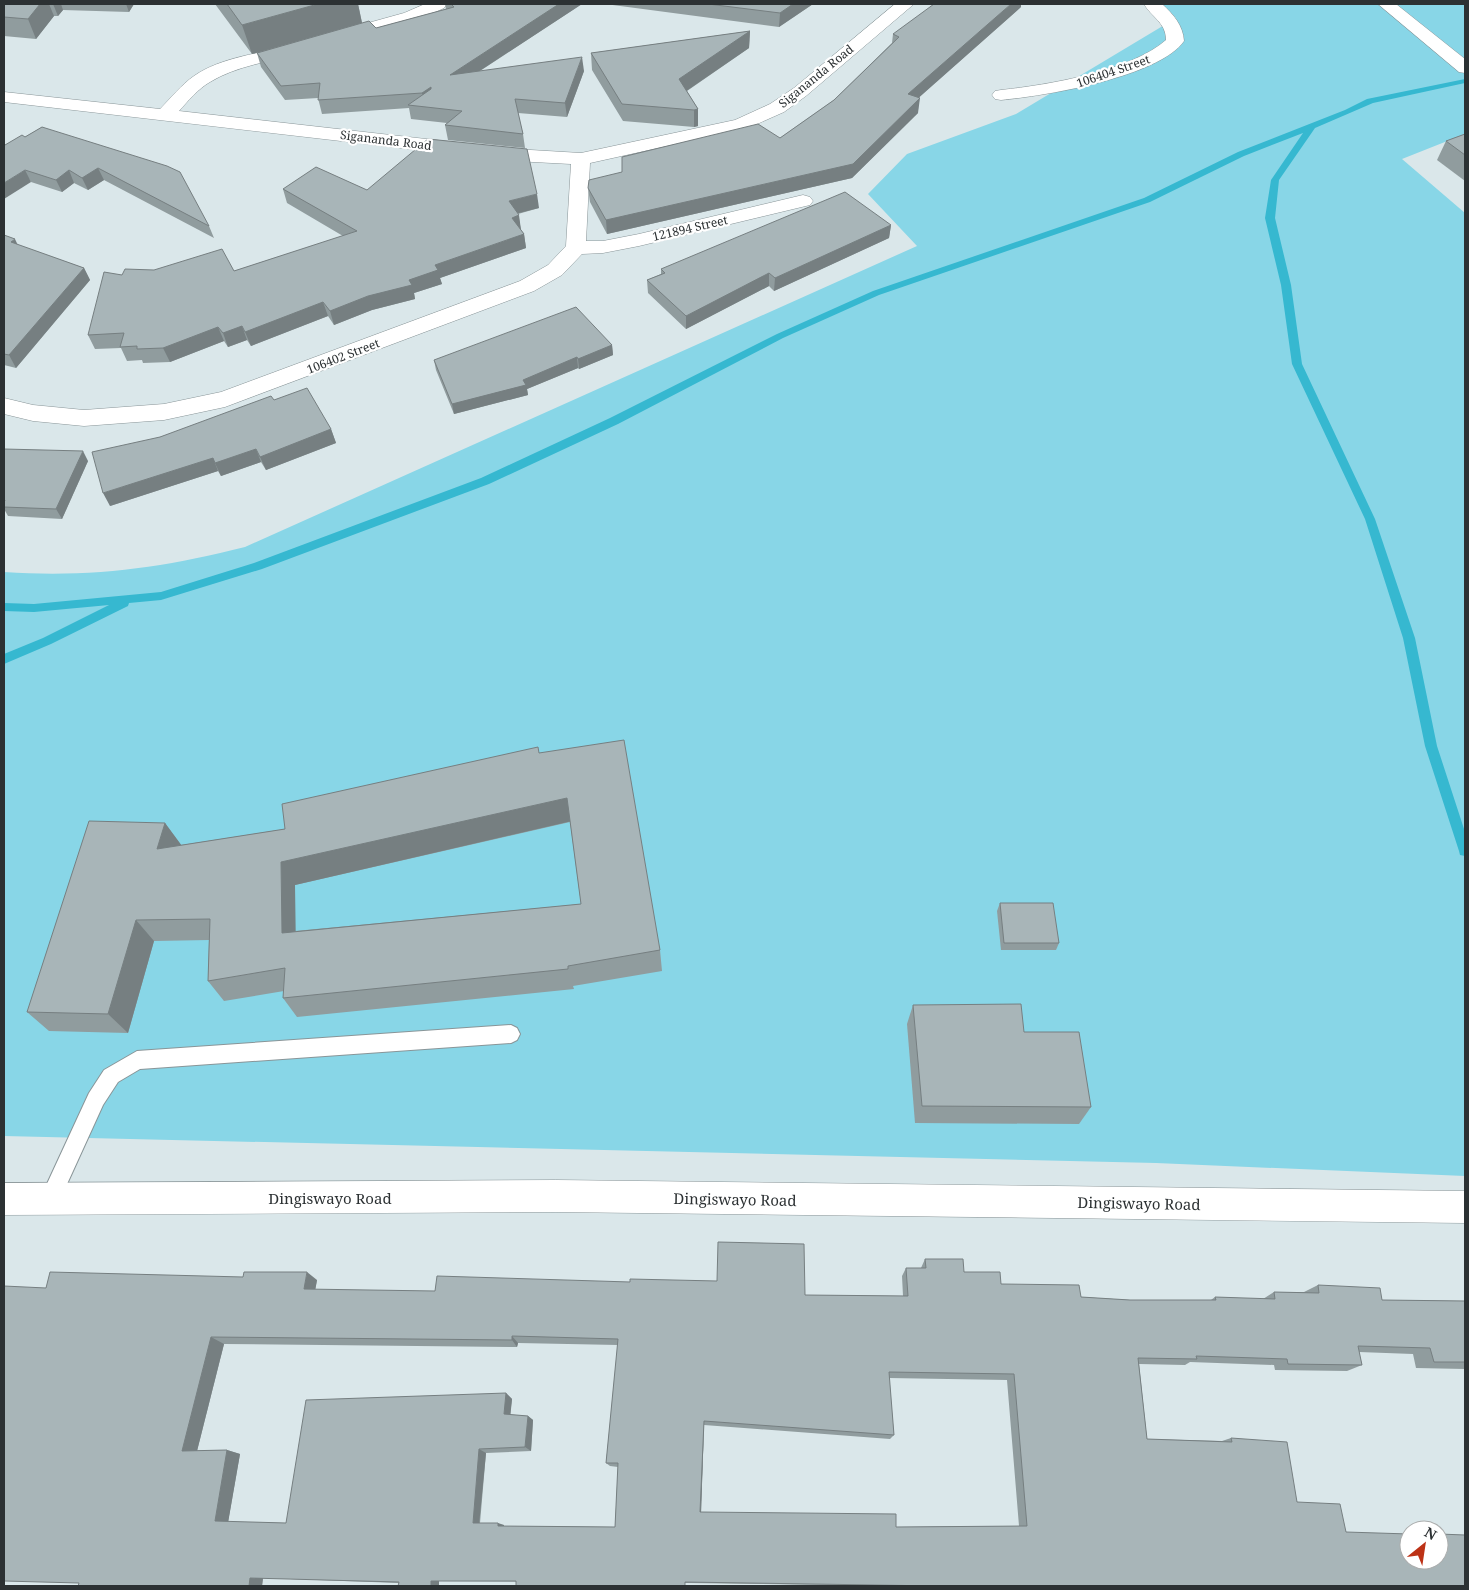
<svg xmlns="http://www.w3.org/2000/svg" width="1469" height="1590" font-family="'Noto Serif',serif">
<style>
.green{fill:#88d6e7}
.lines{fill:none;stroke-linecap:round;stroke-linejoin:round}
.stream{fill:#36b8d0;fill-rule:evenodd}
.lane-casing{stroke:#899598;stroke-width:2}
.street-casing{stroke:#899598;stroke-width:1}
.lane{fill:#fff;fill-rule:evenodd}
.street{fill:#fff;fill-rule:evenodd}
.wall{fill:#909c9e;fill-rule:evenodd}
.shaded-wall{fill:#767f81}
.building{fill:#a8b5b8;stroke:#767f81;fill-rule:evenodd}
.labels{text-anchor:middle;dominant-baseline:central;stroke-width:4.5;stroke-linejoin:round;paint-order:stroke}
.far-street-label{font-size:12px;fill:#2c3133;stroke:#fff}
.street-label{font-size:15px;fill:#2c3133;stroke:#fff}
</style>
<rect width="100%" height="100%" fill="#dae7ea"/>
<path class="green" d="M1161 4H1465V134L1402 159 1465 213V1176L1156 1163 4 1136V572C90 578 162 568 245 547L917 246 868 194 907 154 1016 114 1176 18Z"/>
<g class="lines">
<polygon class="stream" points="1465,79 1465,83 1373,103 1315,128 1279,180 1275,218 1291,285 1302,364 1375,519 1415,638 1437,746 1465,832 1465,856 1460,855 1459,851 1425,746 1403,638 1365,519 1292,364 1281,285 1265,218 1271,180 1303,133 1244,156 1150,202 879,295 783,338 618,424 489,484 262,569 161,600 129,603 128,606 51,644 4,664 4,654 43,638 109,605 34,612 4,611 4,603 34,604 161,592 254,563 481,478 610,418 777,334 873,291 1144,198 1238,152 1345,110 1367,99"/>
<g class="lane-casing">
<polygon id="lane" points="511,1025 517,1028 520,1034 517,1040 511,1043 140,1069 118,1082 103,1105 57,1206 50,1209 43,1206 40,1199 89,1093 104,1070 137,1051"/>
</g>
<g class="street-casing">
<g id="street">
<polygon points="425,4 447,4 444,8 416,21 338,42 332,41 329,37 332,33 404,13"/>
<path d="M895 4H914L806 96 784 112 748 128 590 163 586 241H603L639 234 803 195 810 197 813 201 810 205 639 246 603 253 582 254 562 275 534 291 225 407 164 420 84 426 33 421 4 414V398L33 405 84 410 164 404 221 392 520 281 548 265 566 246 571 164 514 161 4 102V92L160 109C171 98 181 85 194 76 221 57 262 53 294 45L300 46 303 50 300 54C271 61 236 66 210 82 198 89 188 101 179 111L514 149 581 153 735 120 770 104 794 88Z"/>
<path d="M1144 4H1162C1173 14 1183 25 1184 41 1159 77 1044 96 1001 100L995 99 992 95 995 91 1001 90C1048 85 1131 71 1166 40 1166 22 1151 17 1144 4Z"/>
<polygon points="1378,4 1396,4 1465,59 1465,73 1459,72"/>
<polygon points="556,1180 1465,1191 1465,1223 556,1212 4,1215 4,1183"/>
</g>
</g>
<use href="#lane" class="lane"/>
<use href="#street" class="street"/>
</g>
<g class="wall">
<polygon points="4,4 134,4 129,12 63,10 58,16 54,16 36,39 4,36"/>
<polygon points="215,4 358,4 362,23 376,28 446,9 445,4 582,4 480,71 584,71 567,117 518,113 523,134 525,148 448,140 445,125 447,123 411,119 409,108 322,114 318,98 285,100 261,67 257,53 252,54"/>
<polygon points="605,4 813,4 779,27"/>
<polygon points="1021,7 918,98 918,113 852,178 607,234 590,202 588,188 780,138 834,100 892,43 893,34"/>
<polygon points="750,31 749,48 687,91 698,109 698,126 694,127 623,121 592,70 591,53"/>
<polygon points="42,127 209,226 214,238 104,180 88,190 74,183 62,192 31,182 5,145 25,137"/>
<polygon points="1465,134 1465,181 1437,160 1446,141"/>
<polygon points="283,189 367,190 539,208 518,214 521,230 524,234 526,248 440,278 442,284 414,293 415,299 372,310 334,325 328,316 251,346 247,340 228,347 224,341 170,362 143,363 142,360 127,361 121,348 95,349 88,335 122,275 154,270 234,271 343,236 287,203"/>
<polygon points="891,225 889,238 774,291 769,286 686,329 648,293 647,280 661,274 661,269"/>
<polygon points="4,235 18,245 84,268 90,280 16,368 4,365"/>
<polygon points="612,345 613,355 579,369 578,368 527,389 528,395 454,414 436,370 434,360"/>
<polygon points="274,400 331,429 336,443 266,470 261,462 221,476 218,471 110,506 160,437"/>
<polygon points="4,449 88,461 62,519 8,516 4,509"/>
<path d="M539 753 660 950 662 971 573 986 574 989 297 1017 283 998 284 991 224 1001 208 981 209 940 154 941 128 1033 49 1031 27 1012 165 823 181 845 285 829ZM570 822 581 904 295 931V885Z"/>
<polygon points="1000,903 1059,943 1056,950 1001,950 997,911"/>
<polygon points="913,1005 1024,1032 1091,1107 1079,1124 915,1123 907,1024"/>
<path d="M925 1259 1001 1284 1081 1297 1130 1300H1211L1215 1297 1263 1299 1274 1292H1304L1318 1285 1382 1300 1465 1301V1369L1416 1368 1413 1354 1359 1352 1362 1365 1347 1371 1275 1370 1274 1365 1190 1362 1185 1365 1139 1364 1147 1439 1222 1441 1231 1438 1297 1502 1346 1532 1465 1586H896L687 1583 439 1581V1586H398L399 1583 263 1578 262 1586H78L79 1583 46 1288 317 1280 315 1290 903 1296 902 1276 906 1268H921ZM518 1343 618 1345 606 1463 610 1466 618 1467 615 1527 504 1526V1525L480 1523 486 1453 531 1451 533 1420 528 1416 510 1415 512 1399 506 1393 286 1523 228 1522 240 1454 227 1450 197 1451 224 1344 517 1347ZM889 1378 1007 1380 1019 1526 896 1527 701 1512 704 1425 890 1439 894 1435Z"/>
</g>
<g class="shaded-wall">
<polygon points="40,4 49,4 54,16 36,39 28,19"/>
<polygon points="53,4 61,4 63,10 58,16"/>
<polygon points="126,4 134,4 129,12"/>
<polygon points="318,4 358,4 362,23 252,54 242,25"/>
<polygon points="559,4 582,4 452,89 450,75"/>
<polygon points="793,4 813,4 779,27 780,13"/>
<polygon points="1011,4 1021,4 1021,7 906,109 908,94"/>
<polygon points="750,31 749,48 679,96 679,79"/>
<polygon points="582,57 584,71 567,117 565,103"/>
<polygon points="431,87 434,101 425,107 422,93"/>
<polygon points="920,98 918,113 852,178 607,234 606,220"/>
<polygon points="698,109 698,126 694,127 694,110"/>
<polygon points="98,168 104,180 88,190 82,178"/>
<polygon points="25,170 31,182 4,199 4,183"/>
<polygon points="69,170 74,183 62,192 56,180"/>
<polygon points="537,194 539,208 511,215 509,201"/>
<polygon points="519,215 521,230 514,232 512,218"/>
<polygon points="891,225 889,238 774,291 775,278"/>
<polygon points="524,234 526,248 440,278 442,284 414,293 415,299 372,310 334,325 330,311 409,280 435,265"/>
<polygon points="15,239 21,252 11,242"/>
<polygon points="84,268 90,280 16,368 9,355"/>
<polygon points="769,273 769,286 686,329 686,316"/>
<polygon points="323,302 328,316 251,346 245,332"/>
<polygon points="242,326 247,340 228,347 223,333"/>
<polygon points="218,327 224,341 170,362 163,348"/>
<polygon points="612,345 613,355 579,369 578,359"/>
<polygon points="577,357 578,368 527,389 528,395 454,414 452,404 523,380"/>
<polygon points="331,429 336,443 266,470 260,457"/>
<polygon points="256,449 261,462 221,476 215,463"/>
<polygon points="83,451 88,461 62,519 56,509"/>
<polygon points="213,458 218,471 110,506 103,493"/>
<polygon points="567,798 572,821 295,885 296,953 282,933 281,862"/>
<polygon points="165,823 182,846 157,849"/>
<polygon points="136,920 154,941 128,1033 108,1014"/>
<polygon points="307,1272 317,1280 314,1297 304,1289"/>
<polygon points="512,1336 518,1343 517,1347 512,1340"/>
<polygon points="211,1337 224,1344 196,1455 182,1451"/>
<polygon points="506,1393 512,1399 510,1419 504,1414"/>
<polygon points="528,1416 533,1420 531,1451 525,1447"/>
<polygon points="704,1421 704,1425 701,1514 700,1512"/>
<polygon points="479,1449 486,1453 479,1525 473,1523"/>
<polygon points="227,1450 240,1454 228,1523 215,1521"/>
<polygon points="498,1523 504,1525 504,1528 498,1526"/>
<polygon points="250,1578 263,1578 262,1586 249,1586"/>
<rect x="431" y="1581" width="8" height="5"/>
</g>
<g class="building">
<polygon points="4,4 40,4 28,19 4,17"/>
<polygon points="227,4 318,4 242,25"/>
<polygon points="451,4 559,4 450,75 582,57 565,103 515,99 523,134 445,125 462,111 408,105 431,89 431,87 422,93 318,100 320,83 281,86 257,53 369,21 376,28 454,7"/>
<polygon points="708,4 793,4 780,13"/>
<polygon points="934,4 1011,4 908,94 920,98 853,164 606,220 588,188 589,180 622,172 622,157 758,124 780,138 834,100 899,37 893,34"/>
<polygon points="750,31 679,79 698,109 694,110 622,104 591,53"/>
<polygon points="42,127 167,166 180,172 209,226 98,168 82,178 69,170 56,180 25,170 4,183 4,145 5,145 22,135 25,137"/>
<polygon points="1465,134 1465,155 1446,141"/>
<polygon points="428,139 527,149 537,194 509,201 519,215 512,218 524,234 435,265 438,270 409,280 412,285 368,296 330,311 323,302 245,332 242,326 223,333 218,327 163,348 137,349 137,346 120,347 124,333 88,335 104,272 122,275 125,269 154,270 222,249 234,271 357,231 283,189 316,167 367,190"/>
<polygon points="845,192 891,225 775,278 769,273 686,316 647,280 665,273 661,269"/>
<polygon points="4,235 15,239 11,242 84,268 9,355 4,354"/>
<polygon points="576,307 612,345 578,359 577,357 523,380 526,385 452,404 434,360"/>
<polygon points="307,388 331,429 260,457 256,449 215,463 213,458 103,493 92,452 160,437 271,396 274,400"/>
<polygon points="4,449 83,451 56,509 4,507 4,503 5,500 4,500"/>
<path d="M624 740 660 950 568 966V969L283 998 285 968 208 981 210 919 136 920 108 1014 27 1012 89 821 165 823 157 849 285 829 282 804 538 747 539 753ZM567 798 581 904 282 933 281 862Z"/>
<polygon points="1000,903 1053,903 1059,943 1004,943"/>
<polygon points="1021,1004 1024,1032 1079,1032 1091,1107 922,1106 913,1005"/>
<path d="M718 1242 804 1244 805 1295 908 1296 906 1268H926L925 1259H963L964 1272H1000L1001 1284 1079 1285 1081 1297 1130 1300H1216L1215 1297 1275 1299 1274 1292 1319 1293 1318 1285 1380 1288 1382 1300 1465 1301V1362H1434L1430 1348 1358 1346 1362 1365 1288 1364 1287 1359 1196 1356 1197 1359 1138 1358 1147 1439 1232 1442 1231 1438 1287 1442 1297 1502 1340 1504 1346 1532 1409 1534V1560H1439V1534L1465 1535V1586H938L685 1582V1586H516V1581H431V1586H398L399 1582 250 1578 249 1586H78L79 1583 4 1581V1286L46 1288 50 1272 243 1277 244 1272H307L304 1289 435 1291 437 1276 630 1282V1279L717 1281ZM512 1336 618 1339 606 1463H618L615 1527 498 1526V1523H473L479 1449 525 1447 528 1416 504 1414 506 1393 306 1400 286 1523 215 1521 227 1450 182 1451 211 1337 512 1340ZM889 1372 1014 1374 1027 1526 896 1527V1514L700 1512 704 1421 894 1435Z"/>
</g>
<g class="labels">
<g class="far-street-label">
<text transform="translate(1113 71) rotate(-19)">106404 Street</text>
<text transform="translate(816 76) rotate(-39)">Sigananda Road</text>
<text transform="translate(386 140) rotate(7)">Sigananda Road</text>
<text transform="translate(690 228) rotate(-13)">121894 Street</text>
<text transform="translate(343 356) rotate(-21)">106402 Street</text>
</g>
<g class="street-label">
<text x="330" y="1198">Dingiswayo Road</text>
<text transform="translate(735 1199) rotate(1)">Dingiswayo Road</text>
<text transform="translate(1139 1203) rotate(1)">Dingiswayo Road</text>
</g>
</g>
<rect width="1469" height="1590" fill="none" stroke="#2c3133" stroke-width="10"/>
<g transform="translate(1424 1545) rotate(30)"><circle r="24" fill="#ffffff" stroke="#abadad"/>
<path d="M0-4L9 19L0 12L-9 19Z" fill="#bd3216"/>
<text y="-8" font-size="14" font-weight="bold" text-anchor="middle" fill="#2c3133">N</text>
</g>
</svg>
